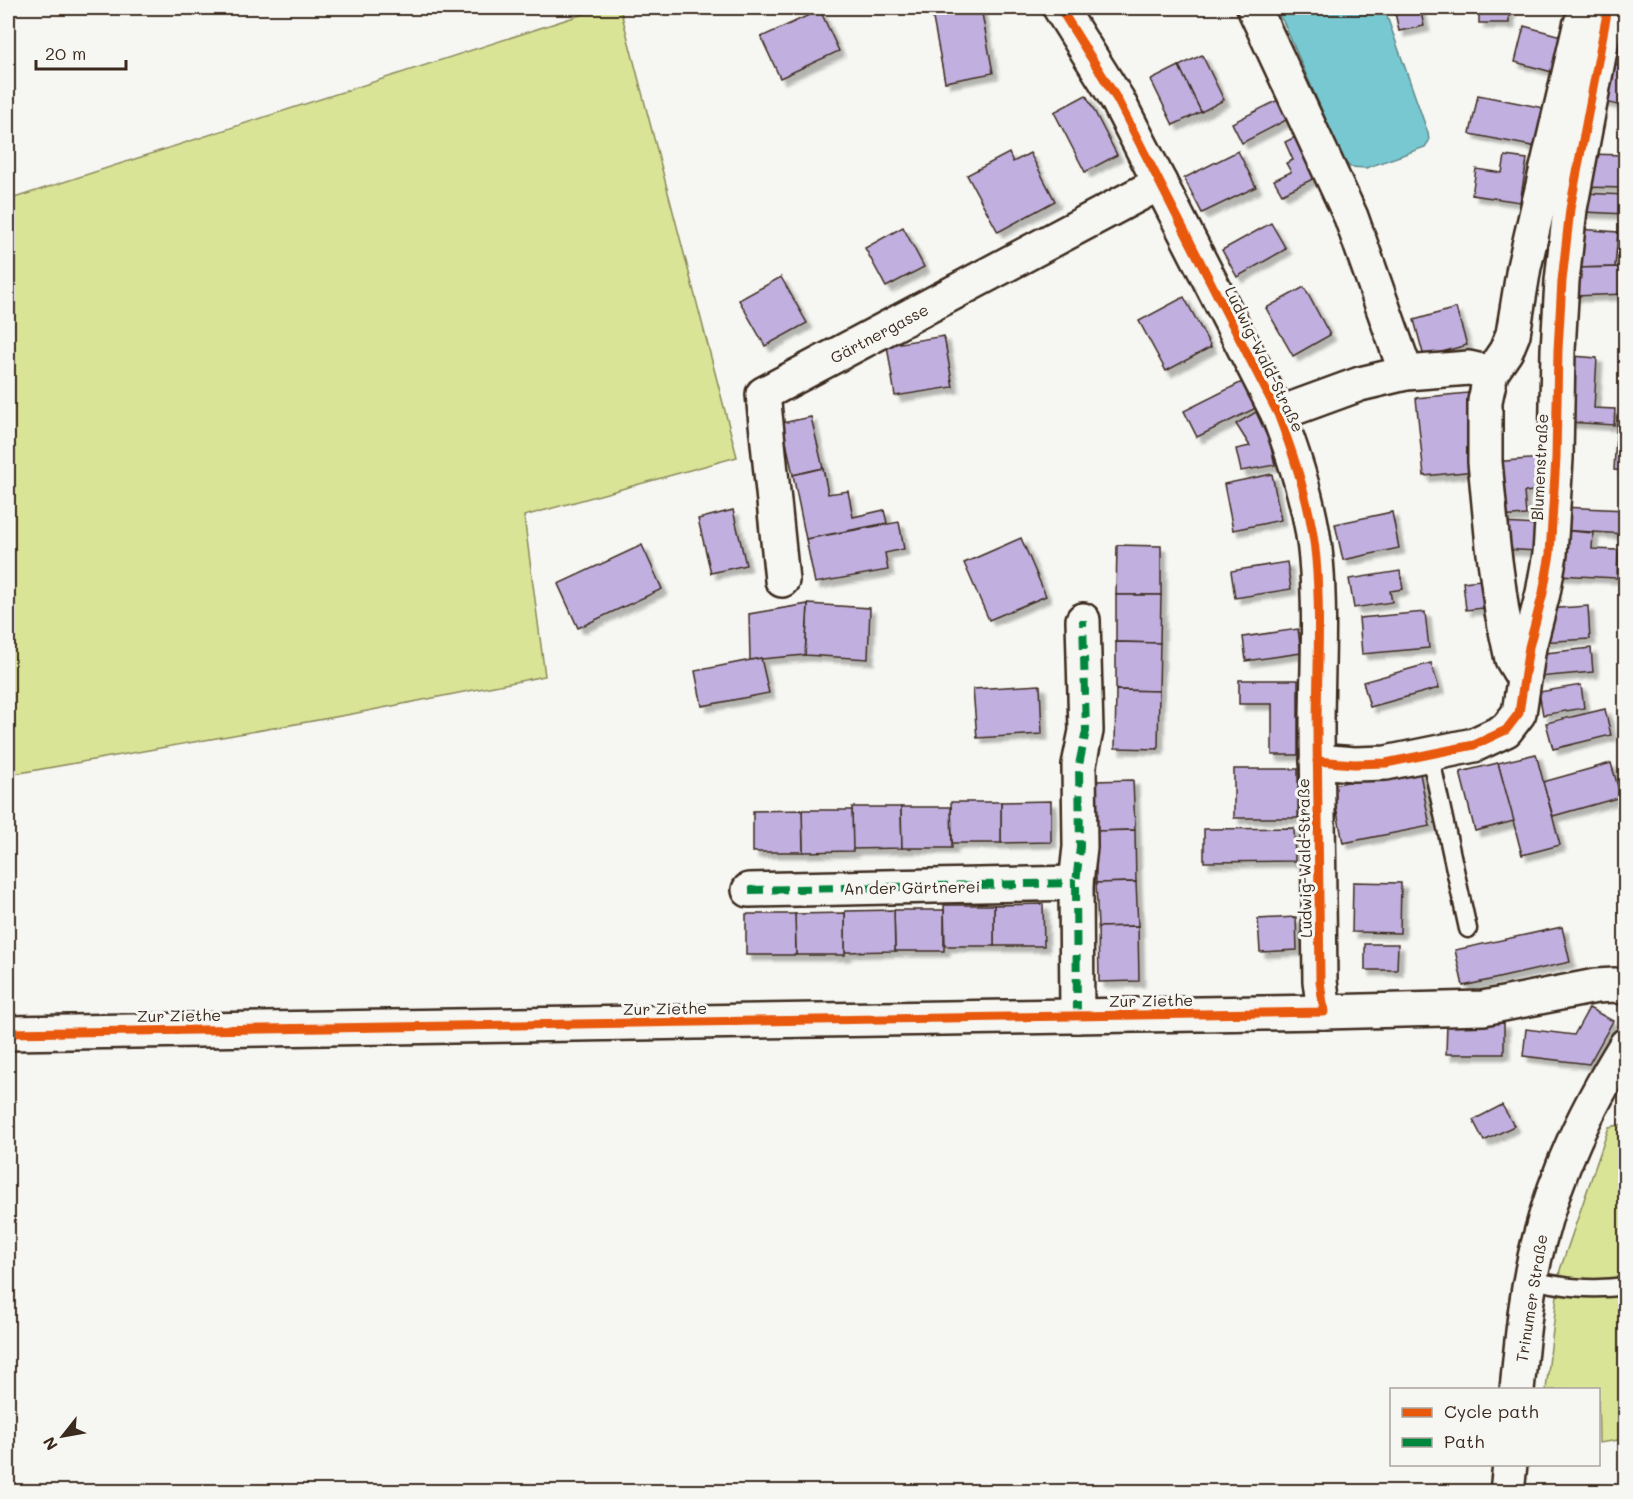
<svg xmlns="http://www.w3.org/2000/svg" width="1633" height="1499" font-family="Mali,sans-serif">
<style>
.green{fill:#d9e497;stroke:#8a875a;stroke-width:1.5}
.water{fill:#78c8d2;stroke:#60898a;stroke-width:1.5}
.building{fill:#c1afdf;stroke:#3b2a1e;stroke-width:1.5;filter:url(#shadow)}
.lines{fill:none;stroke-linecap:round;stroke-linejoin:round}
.service-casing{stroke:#3b2a1e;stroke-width:21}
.minor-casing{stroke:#3b2a1e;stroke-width:38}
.secondary-casing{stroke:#3b2a1e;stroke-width:38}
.service{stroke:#f6f6f2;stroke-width:16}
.minor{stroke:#f6f6f2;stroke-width:33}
.secondary{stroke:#f6f6f2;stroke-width:33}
.quiet{stroke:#00873e;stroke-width:8;stroke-dasharray:15 8;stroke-linecap:butt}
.cycleway-casing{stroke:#f6f6f2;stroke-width:13}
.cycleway{stroke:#e8590c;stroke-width:9}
.labels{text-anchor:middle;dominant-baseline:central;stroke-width:6;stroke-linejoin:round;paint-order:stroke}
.street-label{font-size:16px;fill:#3b2a1e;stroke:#f6f6f2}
</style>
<defs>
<filter id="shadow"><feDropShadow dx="5.5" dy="5.5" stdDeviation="1.5" flood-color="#0004"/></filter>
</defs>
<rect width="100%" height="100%" fill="#f6f6f2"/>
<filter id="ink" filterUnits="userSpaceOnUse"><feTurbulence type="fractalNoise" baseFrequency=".0167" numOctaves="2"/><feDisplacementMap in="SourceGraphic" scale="12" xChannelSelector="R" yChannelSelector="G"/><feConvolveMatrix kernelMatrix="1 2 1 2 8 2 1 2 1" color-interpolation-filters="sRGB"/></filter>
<g filter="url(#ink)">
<g class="green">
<polygon points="602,8 620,8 737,457 524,516 545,676 352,714 8,775 8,200"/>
<polygon points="1625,1124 1625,1439 1599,1443 1598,1390 1546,1390 1560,1270 1609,1127"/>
</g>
<polygon class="water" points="1274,8 1384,8 1428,133 1429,141 1425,147 1366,168 1350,167 1344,161 1283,21"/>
<g class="building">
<polygon points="931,8 981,8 993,73 945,82"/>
<polygon points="1394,8 1420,8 1424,26 1399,31"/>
<rect x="1479" y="8" width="30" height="15"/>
<polygon points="1617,8 1626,8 1626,24 1615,25"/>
<polygon points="820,10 839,51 780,78 761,37"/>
<polygon points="1524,26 1561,36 1552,72 1515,62"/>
<polygon points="1615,29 1626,31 1626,67 1607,62"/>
<polygon points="1202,55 1224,100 1201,112 1179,66"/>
<polygon points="1607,62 1626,67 1626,92 1622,106 1598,100"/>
<polygon points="1179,66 1201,112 1173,125 1151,80"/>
<polygon points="1086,95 1117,155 1085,172 1054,112"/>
<polygon points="1478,95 1544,108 1537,147 1470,134"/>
<polygon points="1282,98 1292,117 1242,143 1232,123"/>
<polygon points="1297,136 1317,177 1282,194 1274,180 1291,172 1286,163 1293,160 1285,142"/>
<polygon points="1238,151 1256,187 1202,213 1184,178"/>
<polygon points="1009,153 1013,162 1030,153 1055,201 998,232 967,175"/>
<polygon points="1586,154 1626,155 1626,188 1582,187"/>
<polygon points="1505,156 1527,159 1520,202 1472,195 1476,169 1502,173"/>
<polygon points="1583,193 1626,195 1626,214 1583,212"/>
<polygon points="1271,223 1286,249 1237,277 1222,250"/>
<polygon points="903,227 924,267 886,287 865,248"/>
<polygon points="1579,229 1618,232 1615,267 1573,268"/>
<polygon points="1626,267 1626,294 1574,296 1573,268"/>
<polygon points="781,277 807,323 765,346 739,300"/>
<polygon points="1304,287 1330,335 1293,356 1266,308"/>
<polygon points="1184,297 1211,347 1166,371 1139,321"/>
<polygon points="1456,308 1467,345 1424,357 1414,320"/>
<polygon points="944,336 953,387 895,396 887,345"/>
<polygon points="1573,356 1597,358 1594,408 1615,409 1614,425 1568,422"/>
<polygon points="1244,381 1258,407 1197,437 1184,411"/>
<polygon points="1468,393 1476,471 1424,476 1416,398"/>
<polygon points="1256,412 1270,443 1275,465 1241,471 1236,449 1250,446 1236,424"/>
<polygon points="1617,416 1626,416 1626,471 1614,470"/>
<polygon points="811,417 823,468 793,475 782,423"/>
<polygon points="1541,458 1544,490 1524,492 1526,515 1499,517 1494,462"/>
<polygon points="823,468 828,494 848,491 853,517 884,510 887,523 806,539 793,475"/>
<polygon points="1272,474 1281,520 1233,530 1224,484"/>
<polygon points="1561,507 1626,510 1626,534 1559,530"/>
<polygon points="733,510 746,565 711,573 698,519"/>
<polygon points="1392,512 1399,548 1343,560 1335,524"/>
<polygon points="899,522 904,549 885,553 888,570 815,583 806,539"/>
<polygon points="1502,523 1538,525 1537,551 1501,549"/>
<polygon points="1559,530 1593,533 1592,549 1618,550 1617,578 1557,575"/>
<polygon points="1021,538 1046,596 989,620 964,563"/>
<polygon points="642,545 662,589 578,628 558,584"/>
<polygon points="1117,545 1161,546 1161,595 1116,595"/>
<polygon points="1287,562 1291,589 1235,598 1231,571"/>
<polygon points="1400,571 1403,589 1390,591 1392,602 1354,608 1349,579"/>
<polygon points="1489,579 1492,607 1466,610 1463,582"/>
<polygon points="1116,595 1161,595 1160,643 1116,642"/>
<polygon points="808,604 870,608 868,659 805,655"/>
<polygon points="808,604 805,655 750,660 749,614"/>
<polygon points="1588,606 1590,639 1539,642 1545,609"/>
<polygon points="1425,612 1429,648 1362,654 1359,618"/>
<polygon points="1298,629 1301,653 1246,661 1243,637"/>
<polygon points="1116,642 1160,643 1159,691 1116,690"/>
<polygon points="1591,648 1593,672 1538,677 1536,654"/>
<polygon points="761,658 769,693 702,706 695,671"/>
<polygon points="1431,663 1439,688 1370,707 1363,682"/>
<polygon points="1239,680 1298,680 1298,755 1272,755 1272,704 1239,704"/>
<polygon points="1040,685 1042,734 977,738 973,689"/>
<polygon points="1581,685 1584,708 1543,715 1539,692"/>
<polygon points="1116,690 1159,691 1158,749 1115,748"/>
<polygon points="1605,709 1611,735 1553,749 1546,723"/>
<polygon points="1536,754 1560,845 1522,855 1498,763"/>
<polygon points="1498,763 1514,821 1475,831 1460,772"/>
<polygon points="1611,763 1621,797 1553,816 1543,782"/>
<polygon points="1419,768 1430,826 1343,843 1332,785"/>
<rect x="1234" y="769" width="64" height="49"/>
<polygon points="1133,780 1135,830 1095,831 1094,781"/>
<polygon points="1051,801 1051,842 1001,843 1001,802"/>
<polygon points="951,802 1001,802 1001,843 952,843"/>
<polygon points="852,807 901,807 902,848 852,849"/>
<polygon points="901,807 951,807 952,848 902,848"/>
<polygon points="802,810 852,810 853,851 803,852"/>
<polygon points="802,810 803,852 753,852 753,811"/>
<polygon points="1294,828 1295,861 1204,862 1204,829"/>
<polygon points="1135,830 1136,882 1096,883 1095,831"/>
<polygon points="1136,882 1138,926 1098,927 1096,883"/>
<polygon points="1353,882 1401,883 1400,933 1352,932"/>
<polygon points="1043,904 1044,946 994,946 994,905"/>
<polygon points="944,905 994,905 994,946 945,946"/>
<polygon points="894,910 944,910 944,951 895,951"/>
<polygon points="894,910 895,951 845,952 845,911"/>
<polygon points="845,913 845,955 796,955 795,914"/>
<polygon points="746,914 795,914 796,955 746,955"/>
<polygon points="1296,917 1297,950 1260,952 1258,919"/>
<polygon points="1138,926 1139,981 1099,982 1098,927"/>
<polygon points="1562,927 1570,962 1463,986 1455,950"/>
<polygon points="1365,944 1398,944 1397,970 1365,970"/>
<polygon points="1589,1008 1613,1021 1589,1064 1523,1056 1526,1029 1574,1035"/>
<polygon points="1447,1022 1504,1023 1504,1054 1446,1054"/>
<polygon points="1502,1105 1514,1126 1484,1141 1473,1120"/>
<polygon points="1615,1487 1616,1492 1570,1491"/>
</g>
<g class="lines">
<g class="service-casing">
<g id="service">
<polyline points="1430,755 1468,929"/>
<path d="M1530 1280C1566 1287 1589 1291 1626 1286"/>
</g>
</g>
<g class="minor-casing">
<g id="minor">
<path d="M1060 8 1117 99 1278 414C1295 458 1312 511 1316 559 1321 616 1317 674 1317 731 1318 815 1319 898 1320 981L1324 1012"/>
<polyline points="1254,8 1351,217 1406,373"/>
<polyline points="1278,414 1360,384 1406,373 1469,368 1491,373"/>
<polyline points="782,580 763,394 1160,183"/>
<polyline points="1524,679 1512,659 1502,612 1493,546 1485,462 1485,401 1491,373 1506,351 1513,334 1524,267 1580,26 1587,8"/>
<polyline points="1317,761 1354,764 1386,763 1474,745 1506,730 1519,713 1529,647 1543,593 1550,554 1556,458 1558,350 1562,281 1570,209 1608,8"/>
<polyline points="749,890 1076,883"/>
<polyline points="1077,1016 1076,883 1080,847 1079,765 1086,731 1083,620"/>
<polyline points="8,1033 1324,1012 1483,1008 1596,986 1615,985 1626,988"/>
</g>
</g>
<g class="secondary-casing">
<g id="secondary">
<path d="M1517 1390C1522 1340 1526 1289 1539 1241 1558 1167 1586 1110 1626 1045"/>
<polyline points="1507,1492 1510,1464"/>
</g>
</g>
<use href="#service" class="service"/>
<use href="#minor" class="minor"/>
<use href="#secondary" class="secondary"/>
<g class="quiet">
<polyline points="749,890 1076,883"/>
<polyline points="1077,1016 1076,883 1080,847 1079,765 1086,731 1083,620"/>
</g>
<g class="cycleway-casing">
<g id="cycleway">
<polyline points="1317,761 1354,764 1386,763 1474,745 1506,730 1519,713 1529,647 1543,593 1550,554 1556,458 1558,350 1562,281 1570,209 1608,8"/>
<path d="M8 1033 1324 1012 1320 981C1319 898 1318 815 1317 731 1317 674 1321 616 1316 559 1312 511 1295 458 1278 414L1117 99 1060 8"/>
</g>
</g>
<use href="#cycleway" class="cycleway"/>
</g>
</g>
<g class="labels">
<g class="street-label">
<text transform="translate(879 333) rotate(-28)">Gärtnergasse</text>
<text transform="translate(1265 359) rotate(64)">Ludwig-Wald-Straße</text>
<text transform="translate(1539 467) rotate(-87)">Blumenstraße</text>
<text transform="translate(1304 858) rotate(-91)">Ludwig-Wald-Straße</text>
<text transform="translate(912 887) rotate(-1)">An der Gärtnerei</text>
<text transform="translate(1151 1000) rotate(-1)">Zur Ziethe</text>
<text transform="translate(665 1008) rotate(-1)">Zur Ziethe</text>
<text transform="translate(179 1015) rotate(-1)">Zur Ziethe</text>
<text transform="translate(1531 1298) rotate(-81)">Trinumer Straße</text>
</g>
</g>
<rect width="1633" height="1499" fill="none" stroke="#f6f6f2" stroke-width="30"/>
<rect x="15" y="15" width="1603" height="1469" fill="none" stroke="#3b2a1e" stroke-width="2" filter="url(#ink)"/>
<rect x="1390" y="1388" width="210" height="78" fill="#f6f6f2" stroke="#aba49d" stroke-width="1.5"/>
<rect x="1402" y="1408" width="30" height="9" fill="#e8590c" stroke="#aba49d" stroke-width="1.5"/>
<text x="1444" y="1418" font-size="18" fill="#3b2a1e">Cycle path</text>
<rect x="1402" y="1438" width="30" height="9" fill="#00873e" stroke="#aba49d" stroke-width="1.5"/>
<text x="1444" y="1448" font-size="18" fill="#3b2a1e">Path</text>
<g transform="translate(63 1436) rotate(239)" stroke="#f6f6f2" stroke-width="4.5" paint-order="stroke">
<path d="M0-4.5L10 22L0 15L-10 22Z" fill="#3b2a1e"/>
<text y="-9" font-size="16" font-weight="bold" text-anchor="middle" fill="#3b2a1e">N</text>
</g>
<path d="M36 60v9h90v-9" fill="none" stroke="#3b2a1e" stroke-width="3"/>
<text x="45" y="60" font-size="18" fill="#3b2a1e" stroke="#f6f6f2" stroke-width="4.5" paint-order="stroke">20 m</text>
</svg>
